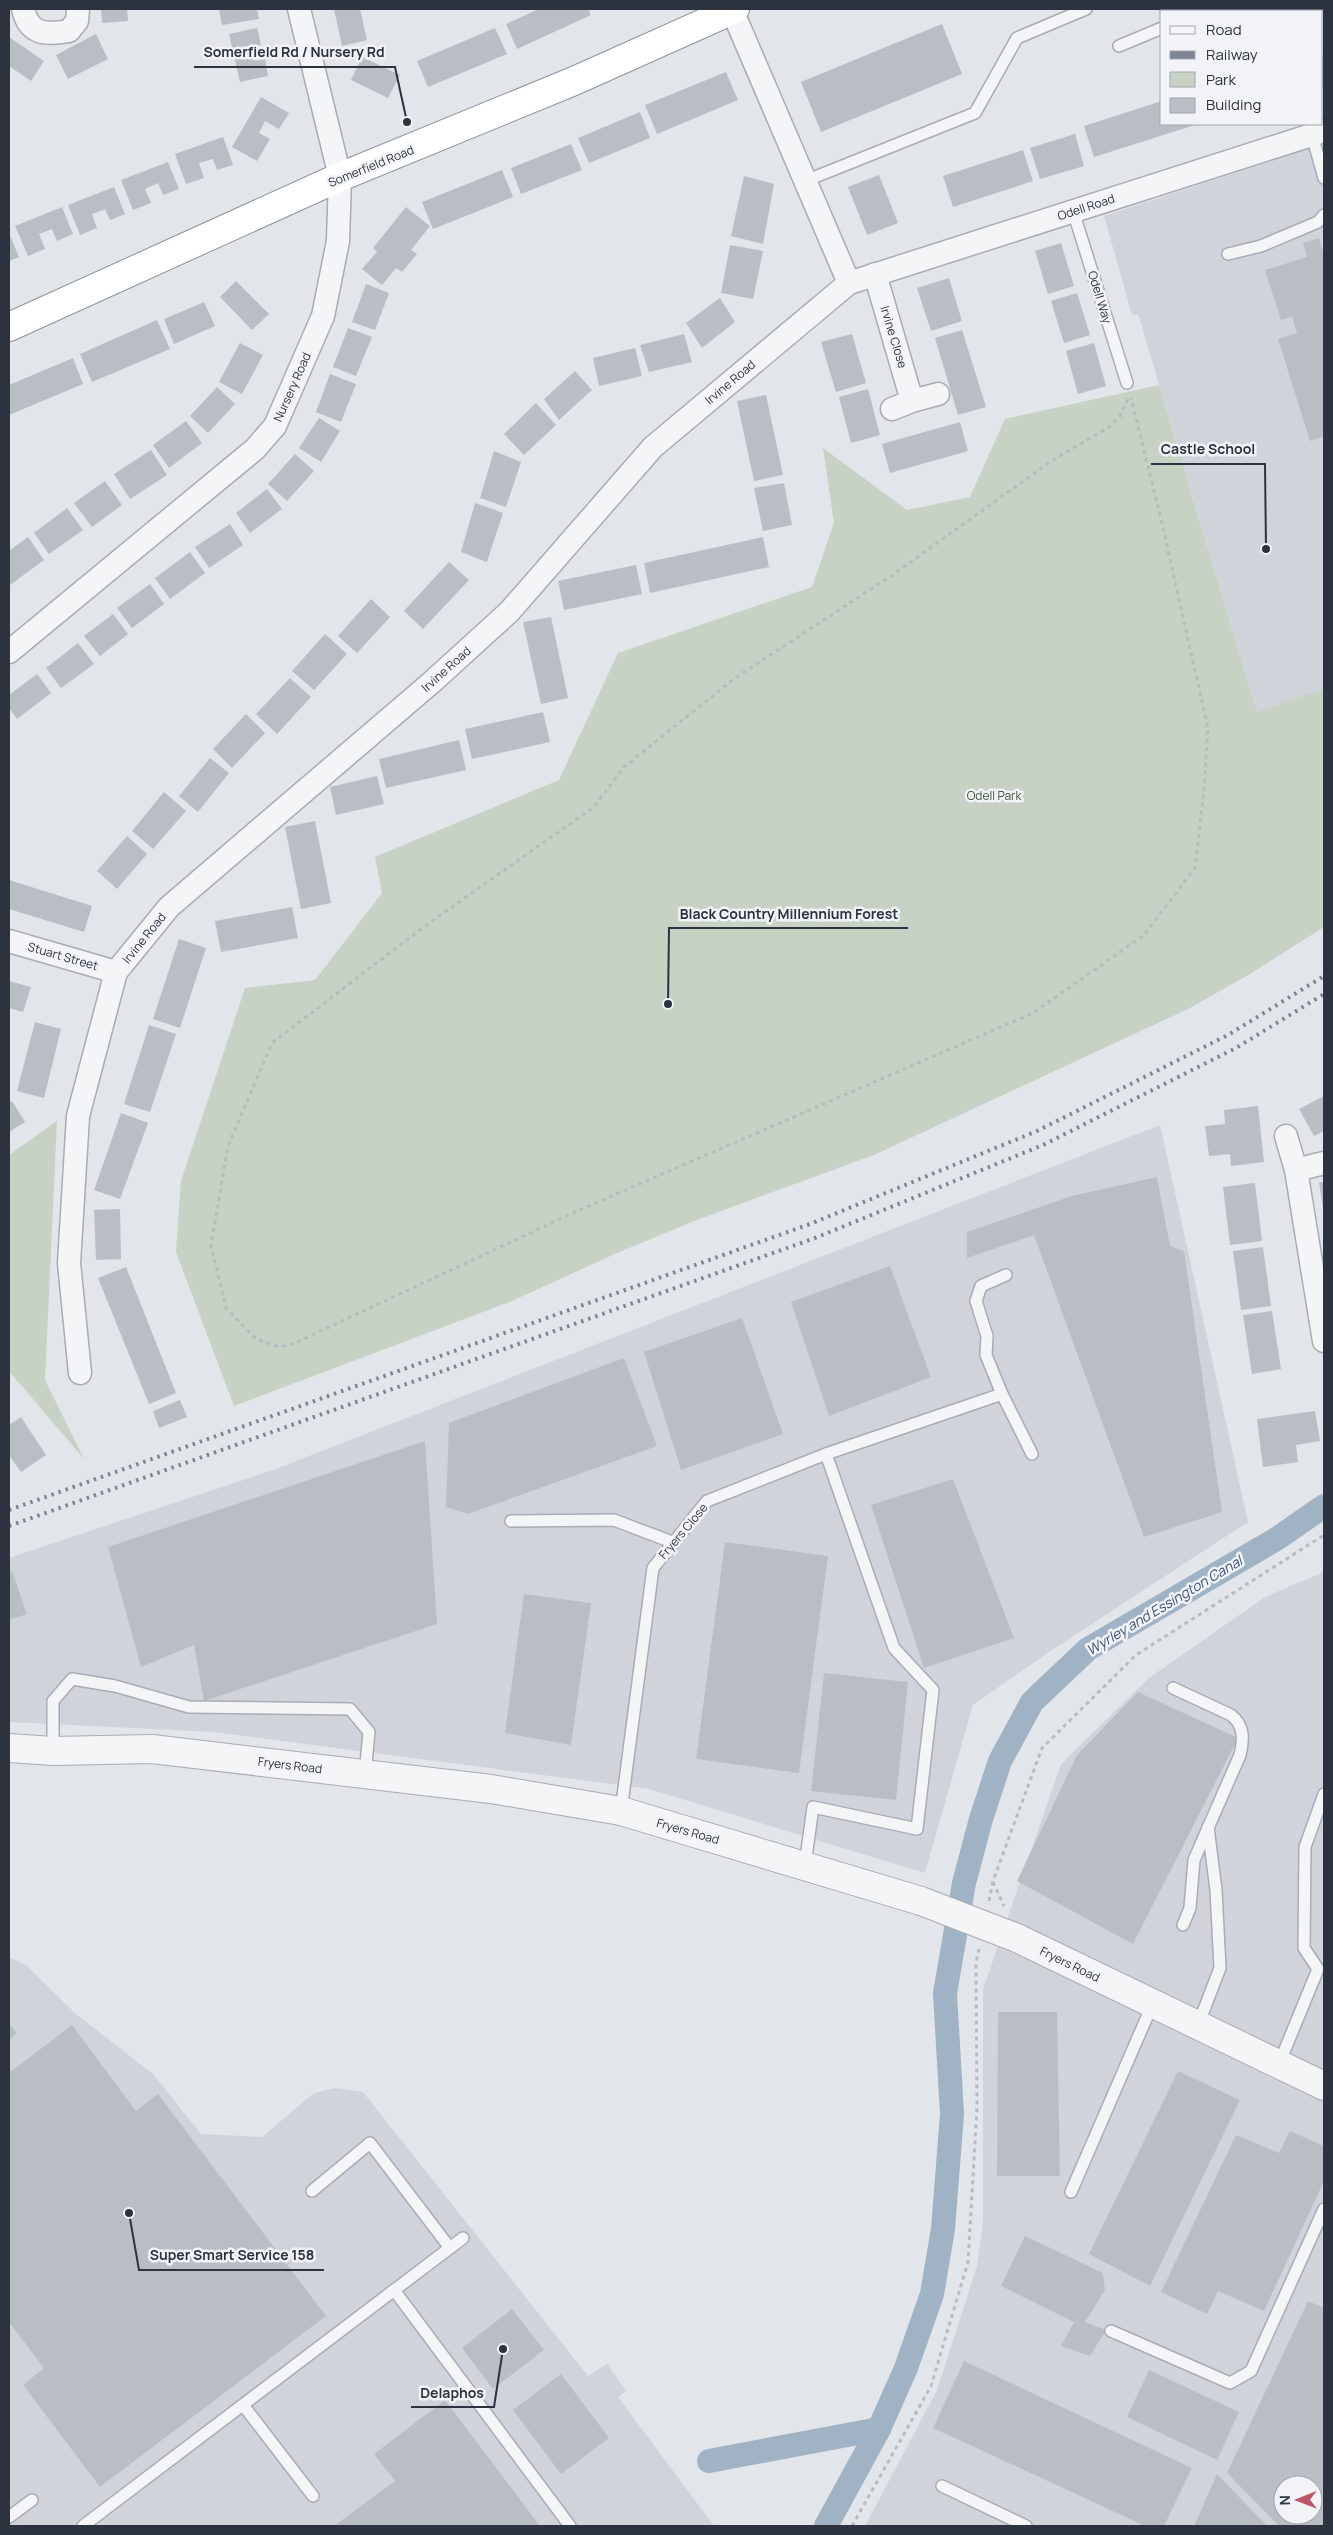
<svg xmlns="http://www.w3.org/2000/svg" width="1333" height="2535" font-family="Manrope,sans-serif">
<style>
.built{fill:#d0d4da;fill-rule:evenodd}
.green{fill:#c8d2c4}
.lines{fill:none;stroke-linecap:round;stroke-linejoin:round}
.canal{stroke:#a0b3c5;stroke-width:24}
.building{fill:#b9bec5;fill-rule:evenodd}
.service-casing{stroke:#a8acb3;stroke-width:14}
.minor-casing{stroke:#a8acb3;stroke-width:25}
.tertiary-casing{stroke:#a8acb3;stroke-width:30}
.trunk-casing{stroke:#8b939e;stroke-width:30}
.path{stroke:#b8bbc0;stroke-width:3;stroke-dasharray:4 4;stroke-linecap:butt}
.service{stroke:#f4f5f7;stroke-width:11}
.minor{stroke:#f4f5f7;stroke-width:22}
.tertiary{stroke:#f4f5f7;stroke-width:28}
.trunk{stroke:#fff;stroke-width:28}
.rail{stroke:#7d8591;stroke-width:4;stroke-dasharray:2.5 5;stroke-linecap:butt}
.tertiary-bridge-casing{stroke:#a8acb3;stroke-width:30;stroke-linecap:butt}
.tertiary-bridge{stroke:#f4f5f7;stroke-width:28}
.labels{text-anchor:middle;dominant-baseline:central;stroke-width:5;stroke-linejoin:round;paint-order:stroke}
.street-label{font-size:12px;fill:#2c333f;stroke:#f1f3f6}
.park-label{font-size:12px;fill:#41593a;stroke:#f1f3f6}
.water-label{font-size:14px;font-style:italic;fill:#3a526f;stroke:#f1f3f6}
.leader{fill:none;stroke:#2c333f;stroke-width:2}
.callout-dot{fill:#2c333f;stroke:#f1f3f6;stroke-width:2}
.callout-label{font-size:14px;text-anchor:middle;font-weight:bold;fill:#2c333f;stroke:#f1f3f6;stroke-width:5;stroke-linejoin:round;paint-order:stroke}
</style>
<rect width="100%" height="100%" fill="#e2e5e9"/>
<g class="built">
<polygon points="1324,144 1324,847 1298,849 1138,314 1132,315 1104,216"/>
<polygon points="1160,1125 1248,1522 1049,1652 973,1705 925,1873 649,1789 214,1732 9,1722 9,1558 273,1470"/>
<path d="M1324 1569V2526H865L937 2390 977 2266 983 2221V1989L1061 1764 1149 1678 1265 1597 1319 1574ZM1283 2485H1313V2515H1283Z"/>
<polygon points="9,1957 26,1965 76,2014 153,2074 201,2134 262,2137 314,2093 335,2088 363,2092 588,2376 607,2364 626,2391 618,2397 714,2526 9,2526"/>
</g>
<g class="green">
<polygon points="1159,385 1257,712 1324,689 1324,927 1250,974 1188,1009 874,1155 694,1221 617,1253 512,1301 234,1406 176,1252 181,1181 245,988 315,980 382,893 375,857 559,780 618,653 812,587 834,523 823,448 907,510 970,497 1005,419"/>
<polygon points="57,1121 45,1380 84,1459 9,1371 9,1155"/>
</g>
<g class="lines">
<g class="canal">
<polyline points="709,2461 879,2429"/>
<polyline points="826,2526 879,2429 906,2368 932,2294 943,2229 952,2114 945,1993 964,1883 981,1819 1000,1761 1032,1702 1088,1649 1278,1538 1324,1506"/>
</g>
</g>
<g class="building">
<polygon points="101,9 127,9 128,21 102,23"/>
<polygon points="219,9 257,9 259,19 222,25"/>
<polygon points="334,9 360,9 367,40 342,46"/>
<polygon points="539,9 588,9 591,15 517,49 506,24"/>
<polygon points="942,24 962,74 821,132 801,82"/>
<polygon points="257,28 261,45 251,48 252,54 254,61 265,59 268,76 240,82 229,34"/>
<polygon points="495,28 507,54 428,87 417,61"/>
<polygon points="96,34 108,59 68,79 56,55"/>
<polygon points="9,37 44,61 31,81 9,66"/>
<polygon points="1324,54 1324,87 1322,87 1322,55"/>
<polygon points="362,57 400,75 388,98 351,80"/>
<polygon points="726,72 738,100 657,134 645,105"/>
<polygon points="261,97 289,113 279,129 265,121 259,133 270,139 257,161 232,147"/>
<polygon points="1162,101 1162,124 1198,124 1094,157 1084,126"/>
<polygon points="640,112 650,138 589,163 578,138"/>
<polygon points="1075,134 1084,166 1040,179 1030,148"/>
<polygon points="223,137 233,165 217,170 213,159 199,163 204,178 186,184 175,154"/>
<polygon points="571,144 582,170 521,194 511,168"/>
<polygon points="1023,150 1033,181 953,207 943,176"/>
<polygon points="168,162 179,189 163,195 158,183 145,189 151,203 133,210 121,180"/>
<polygon points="502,170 513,197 433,229 422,202"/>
<polygon points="879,175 898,223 867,235 848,187"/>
<polygon points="744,176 774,184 763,244 731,236"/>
<polygon points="114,187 125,214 110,220 105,209 92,214 97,228 80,235 68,205"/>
<polygon points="62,207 73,234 57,241 52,229 39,234 45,249 28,256 15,226"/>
<polygon points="406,207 430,226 411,250 417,254 402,272 396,268 382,285 362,269 377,252 373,248"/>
<polygon points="9,233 19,257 9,261"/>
<polygon points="1319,238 1324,255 1324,436 1310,441 1278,339 1297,333 1292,317 1281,320 1265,270 1307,257 1303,243"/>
<polygon points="1061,243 1074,286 1048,294 1035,251"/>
<polygon points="730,245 763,251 753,299 721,293"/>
<polygon points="949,278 962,321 931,331 917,288"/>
<polygon points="236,281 269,314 252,330 220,297"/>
<polygon points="366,284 389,293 375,330 352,322"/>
<polygon points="1077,293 1090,335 1064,343 1051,301"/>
<polygon points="720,298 735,322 702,348 686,323"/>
<polygon points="204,302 215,326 174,344 164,319"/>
<polygon points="157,320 170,349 92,382 80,354"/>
<polygon points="348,328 372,337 356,376 333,367"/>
<polygon points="962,330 986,407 958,415 935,338"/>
<polygon points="684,334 692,362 649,372 640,345"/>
<polygon points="852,334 866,383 836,392 821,342"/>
<polygon points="240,343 263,355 242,394 219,382"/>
<polygon points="1094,343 1106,386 1078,394 1066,351"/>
<polygon points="635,348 642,376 599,386 593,358"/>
<polygon points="73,358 83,384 9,415 9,385"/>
<polygon points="575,371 592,390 559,420 544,399"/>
<polygon points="330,374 356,384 341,422 316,412"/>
<polygon points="217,387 235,404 208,433 190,416"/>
<polygon points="868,389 880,435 851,443 839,397"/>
<polygon points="766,395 783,475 754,481 737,401"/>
<polygon points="536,403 556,425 524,455 504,434"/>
<polygon points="319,418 340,431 321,462 299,448"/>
<polygon points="186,421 202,443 169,468 153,445"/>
<polygon points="960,422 968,451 890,473 882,444"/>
<polygon points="151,450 167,475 130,499 114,474"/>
<polygon points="494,451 521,462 506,507 480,498"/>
<polygon points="295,454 314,471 287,501 268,484"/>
<polygon points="105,481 122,505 92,527 74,503"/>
<polygon points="784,483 792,525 763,531 754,488"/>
<polygon points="267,489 282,509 250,533 236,513"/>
<polygon points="475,503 503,513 487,562 461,552"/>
<polygon points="67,508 83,530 49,554 34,533"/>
<polygon points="230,524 243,545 209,568 195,547"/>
<polygon points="28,537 44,560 10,585 9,551"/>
<polygon points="763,537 769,567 650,593 644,563"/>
<polygon points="190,552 205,573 170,599 155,578"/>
<polygon points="449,562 469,580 423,629 404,611"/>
<polygon points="636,565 642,594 564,610 558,581"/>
<polygon points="150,584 164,604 132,628 117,608"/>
<polygon points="371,599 390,617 357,653 338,636"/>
<polygon points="113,614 128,634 100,656 84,636"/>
<polygon points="551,617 568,698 541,704 523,622"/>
<polygon points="325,634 347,654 314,690 292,671"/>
<polygon points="78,643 94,664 61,688 46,668"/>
<polygon points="37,674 51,693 17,719 9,708 9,695"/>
<polygon points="290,678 311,697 277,734 256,714"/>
<polygon points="543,712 550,742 472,759 465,729"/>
<polygon points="246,714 265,733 232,768 213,749"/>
<polygon points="459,740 466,770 386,788 379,759"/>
<polygon points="210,758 229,773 198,812 179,796"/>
<polygon points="377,776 384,804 336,815 330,787"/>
<polygon points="164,792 186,811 153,849 132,831"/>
<polygon points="315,821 331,903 301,909 285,827"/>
<polygon points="127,836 147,854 117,889 97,871"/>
<polygon points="9,880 92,906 84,932 9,909"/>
<polygon points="292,907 298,938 221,952 215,921"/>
<polygon points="179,939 206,948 180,1028 153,1019"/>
<polygon points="9,981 31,987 23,1012 9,1008"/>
<polygon points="35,1022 61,1029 44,1098 17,1091"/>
<polygon points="149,1025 176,1034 150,1112 124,1104"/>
<polygon points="1324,1096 1324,1131 1314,1136 1299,1109"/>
<polygon points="12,1101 25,1122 9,1132 9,1103"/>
<polygon points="1258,1106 1264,1162 1231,1166 1230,1154 1209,1156 1205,1126 1225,1124 1224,1110"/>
<polygon points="121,1113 148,1123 120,1199 94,1190"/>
<polygon points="1157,1177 1170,1246 1184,1251 1222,1512 1144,1537 1034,1235 967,1258 967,1232 1072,1196"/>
<polygon points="1319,1182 1324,1182 1324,1207 1323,1208"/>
<polygon points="1255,1183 1262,1241 1230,1245 1223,1187"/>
<polygon points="120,1209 121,1259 96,1260 94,1210"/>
<polygon points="1263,1247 1271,1306 1241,1310 1233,1251"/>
<polygon points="890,1266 931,1377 829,1416 791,1302"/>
<polygon points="126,1267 176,1393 149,1404 98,1278"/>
<polygon points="1272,1311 1281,1369 1252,1374 1243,1315"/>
<polygon points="742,1318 783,1434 681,1470 644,1352"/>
<polygon points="624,1358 657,1446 468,1514 446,1507 449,1423"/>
<polygon points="180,1400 187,1417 159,1428 153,1411"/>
<polygon points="1315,1411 1320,1441 1296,1445 1298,1462 1263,1467 1257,1419"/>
<polygon points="21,1417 46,1455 21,1472 9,1455 9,1425"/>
<polygon points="425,1441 437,1624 204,1701 194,1645 141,1667 108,1547"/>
<polygon points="953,1479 1014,1638 924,1668 871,1505"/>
<polygon points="725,1542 828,1556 799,1773 696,1759"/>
<polygon points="12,1571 27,1614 9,1620 9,1572"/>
<polygon points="524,1594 591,1603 571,1745 505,1733"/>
<polygon points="824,1673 908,1682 896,1800 811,1791"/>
<polygon points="1138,1692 1238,1738 1133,1944 1017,1881 1077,1755"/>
<polygon points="998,2012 1057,2012 1060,2176 997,2176"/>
<polygon points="9,2024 17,2033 9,2040"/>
<polygon points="72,2025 136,2111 158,2094 326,2316 100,2487 23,2385 44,2368 9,2322 9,2073"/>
<polygon points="1178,2071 1240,2100 1150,2286 1089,2254"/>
<polygon points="1290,2131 1324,2146 1324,2181 1264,2311 1218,2291 1207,2314 1161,2292 1236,2135 1279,2153"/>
<polygon points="1025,2236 1103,2273 1105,2290 1085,2322 1106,2330 1090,2356 1061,2346 1074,2322 1001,2286"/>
<path d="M1308 2301 1324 2308V2526H1279L1227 2473ZM1283 2485H1313V2515H1283Z"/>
<polygon points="512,2309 544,2350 493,2389 462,2348"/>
<polygon points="964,2361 1192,2468 1164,2526 1145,2526 933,2428"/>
<polygon points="1149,2370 1239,2412 1217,2460 1127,2417"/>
<polygon points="561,2374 609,2438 561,2474 513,2410"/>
<polygon points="445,2400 540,2526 334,2526 395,2481 374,2454"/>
<polygon points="1217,2474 1267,2526 1194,2526"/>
</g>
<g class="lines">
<g class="service-casing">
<g id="service">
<polyline points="1166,9 1167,11"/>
<polyline points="1202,11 1208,9"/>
<polyline points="1119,46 1162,28"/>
<polyline points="1312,135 1324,178"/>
<polyline points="805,181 975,113 1017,38 1086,9"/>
<polyline points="1073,211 1127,383"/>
<polyline points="1228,254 1261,246 1318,222 1324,215"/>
<polyline points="1006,1275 981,1286 976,1301 987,1336 986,1355 1002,1394 1032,1454"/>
<polyline points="511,1521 614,1520 672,1542"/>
<path d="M1173 1688 1231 1715C1244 1725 1244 1739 1240 1755L1194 1860 1190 1908 1183 1925"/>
<polyline points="53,1751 53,1701 72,1679 115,1686 189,1707 350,1709 369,1732 365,1774"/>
<polyline points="621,1811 653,1568 707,1501 826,1454 1002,1394"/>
<polyline points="805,1865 813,1807 917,1829 933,1690 894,1648 826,1454"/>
<polyline points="1198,2025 1220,1968 1216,1890 1208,1827"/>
<polyline points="1279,2064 1318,1969 1304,1948 1305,1847 1324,1794"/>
<polyline points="312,2191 370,2143 450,2248"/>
<polyline points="1071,2192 1153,2003"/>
<polyline points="394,2290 570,2526"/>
<polyline points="1111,2331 1230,2383 1251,2371 1324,2209"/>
<polyline points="243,2405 313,2496"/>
<polyline points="942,2486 1026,2526"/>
<polyline points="9,2517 32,2500"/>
<polyline points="83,2526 463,2238"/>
</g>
</g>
<g class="minor-casing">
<g id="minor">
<path d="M23 9C29 35 46 35 69 31L77 21 78 9"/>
<polyline points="875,274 912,401 892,409"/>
<polyline points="849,283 1324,131"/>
<polyline points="912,401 938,394"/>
<polyline points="9,652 255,449 275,426 323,316 338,241 340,177 299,9"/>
<polyline points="9,941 116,972"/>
<polyline points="1286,1136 1296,1170 1324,1341"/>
<polyline points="1296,1170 1324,1163"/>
<polyline points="80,1373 69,1263 78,1116 116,972 169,907 432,682 509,612 653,447 849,283 732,10"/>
</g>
</g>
<g class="tertiary-casing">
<g id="tertiary">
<polyline points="9,1748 53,1751 152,1749 491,1789 621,1811 921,1901"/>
<polyline points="1017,1938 1324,2086"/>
</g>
</g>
<g class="trunk-casing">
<polyline id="trunk" points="9,327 340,177 574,81 735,9"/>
</g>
<g class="path">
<polyline points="1128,399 1120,416 1109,427 1050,462 891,576 735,678 624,767 594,807 425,926 272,1043 228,1146 211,1245 226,1308 256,1339 279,1347 295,1343 575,1212 1033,1013 1144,935 1195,868 1204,791 1208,729 1162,523 1131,398"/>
<polyline points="993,1882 1004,1906"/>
<polyline points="989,1901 993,1881 1042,1748 1136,1655 1324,1535"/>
<polyline points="852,2526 931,2386 968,2262 977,2108 976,1963 979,1949"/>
</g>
<use href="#service" class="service"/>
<use href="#minor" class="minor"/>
<use href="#tertiary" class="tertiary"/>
<use href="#trunk" class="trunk"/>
<g class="rail">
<polyline points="9,1510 810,1224 1037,1131 1228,1035 1324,976"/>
<polyline points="9,1526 815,1238 1043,1145 1236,1048 1324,994"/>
</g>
<g class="tertiary-bridge-casing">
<polyline id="tertiary-bridge" points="921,1901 1017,1938"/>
</g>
<use href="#tertiary-bridge" class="tertiary-bridge"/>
</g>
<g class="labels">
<g class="street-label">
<text transform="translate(371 166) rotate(-22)">Somerfield Road</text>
<text transform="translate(1086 207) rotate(-18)">Odell Road</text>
<text transform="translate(1100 297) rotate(73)">Odell Way</text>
<text transform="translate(894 337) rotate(73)">Irvine Close</text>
<text transform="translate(730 382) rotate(-40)">Irvine Road</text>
<text transform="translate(292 387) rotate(-66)">Nursery Road</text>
<text transform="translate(446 669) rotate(-42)">Irvine Road</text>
<text transform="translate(144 938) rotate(-51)">Irvine Road</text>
<text transform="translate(63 956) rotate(16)">Stuart Street</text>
<text transform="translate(683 1531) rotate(-50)">Fryers Close</text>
<text transform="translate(290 1765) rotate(7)">Fryers Road</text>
<text transform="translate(688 1831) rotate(16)">Fryers Road</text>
<text transform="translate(1070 1964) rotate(26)">Fryers Road</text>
</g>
<g class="park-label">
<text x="994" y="795">Odell Park</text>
</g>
<g class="water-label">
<text transform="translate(1164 1605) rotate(-31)">Wyrley and Essington Canal</text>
</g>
</g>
<path class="leader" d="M407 122L395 67H194M1266 549L1265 464H1151M668 1004L669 928H908M129 2213L139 2270H324M503 2349L494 2407H411"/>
<g class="callout-dot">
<circle cx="407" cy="122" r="5"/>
<circle cx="1266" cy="549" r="5"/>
<circle cx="668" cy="1004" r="5"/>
<circle cx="129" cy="2213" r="5"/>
<circle cx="503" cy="2349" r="5"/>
</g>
<g class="callout-label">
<text x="294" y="57">Somerfield Rd / Nursery Rd</text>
<text x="1208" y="454">Castle School</text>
<text x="789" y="919">Black Country Millennium Forest</text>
<text x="232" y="2260">Super Smart Service 158</text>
<text x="452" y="2398">Delaphos</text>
</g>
<rect width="1333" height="2535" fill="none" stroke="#2c333f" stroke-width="20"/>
<rect x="1160" y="10" width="162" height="115" fill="#f1f3f6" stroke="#a2a6ad"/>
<rect x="1170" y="26" width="25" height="8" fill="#f4f5f7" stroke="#a2a6ad"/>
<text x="1206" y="35" font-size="15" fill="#2c333f">Road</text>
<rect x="1170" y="51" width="25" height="8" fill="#7d8591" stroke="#a2a6ad"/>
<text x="1206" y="60" font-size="15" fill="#2c333f">Railway</text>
<rect x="1170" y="72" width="25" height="15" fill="#c8d2c4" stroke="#a2a6ad"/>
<text x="1206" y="85" font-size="15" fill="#2c333f">Park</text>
<rect x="1170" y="98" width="25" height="15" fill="#b9bec5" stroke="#a2a6ad"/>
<text x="1206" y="110" font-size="15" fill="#2c333f">Building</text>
<g transform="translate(1298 2500) rotate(269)"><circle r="24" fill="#f1f3f6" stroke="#a2a6ad"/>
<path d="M0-4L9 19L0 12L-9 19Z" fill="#c15466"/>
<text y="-8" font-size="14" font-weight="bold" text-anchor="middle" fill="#2c333f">N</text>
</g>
</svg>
